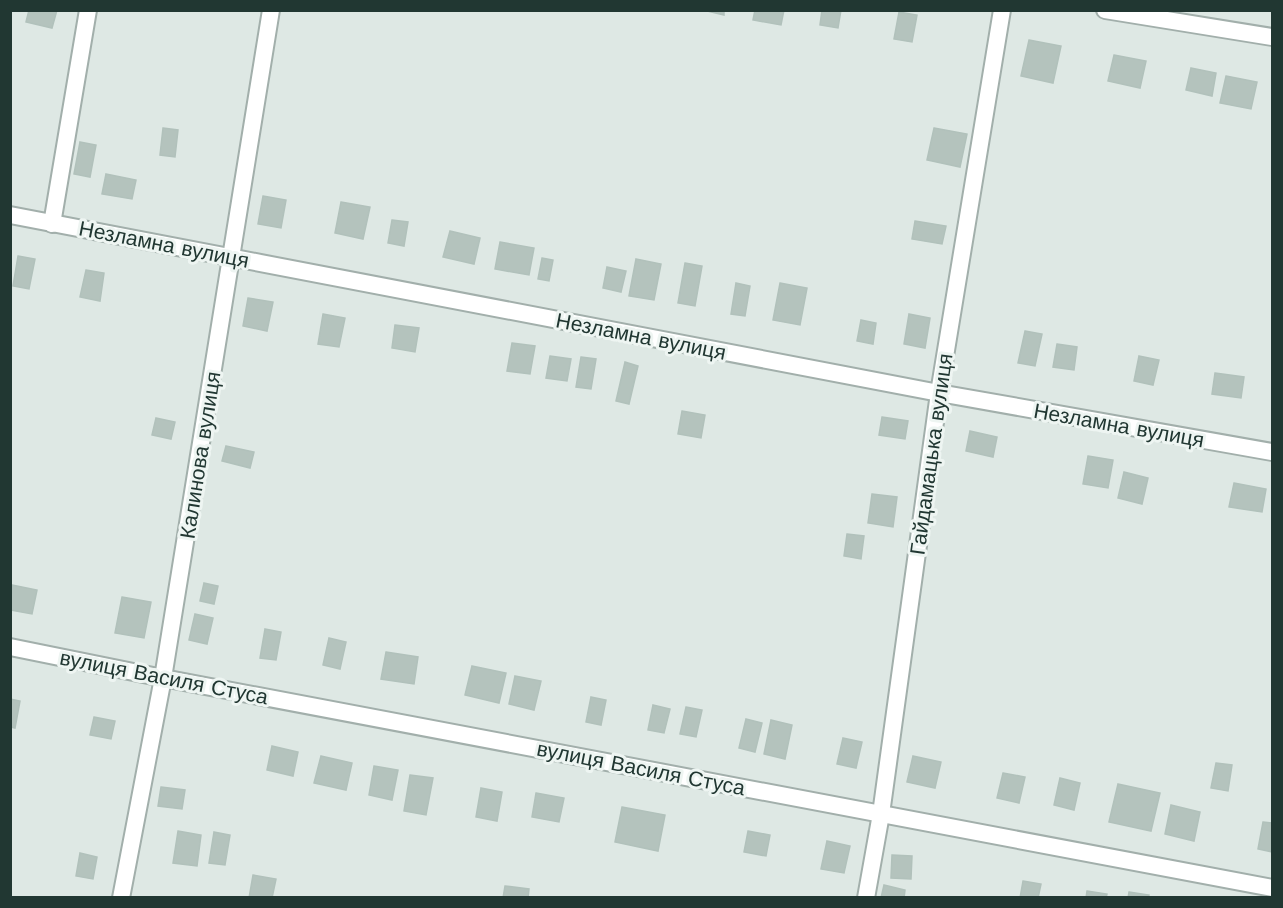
<svg xmlns="http://www.w3.org/2000/svg" width="1283" height="908" font-family="'Work Sans',sans-serif">
<style>
.building{fill:#b4c3bd;stroke:#b1c1bb;stroke-width:1.5}
.lines{fill:none;stroke-linecap:round;stroke-linejoin:round}
.minor-casing{stroke:#a2afab;stroke-width:20}
.minor{stroke:#fff;stroke-width:16}
.labels{text-anchor:middle;dominant-baseline:central;stroke-width:6;stroke-linejoin:round;paint-order:stroke}
.street-label{font-size:21px;fill:#213732;stroke:#eef5f2}
</style>
<rect width="100%" height="100%" fill="#dee8e4"/>
<g class="building">
<polygon points="29,10 57,10 52,28 26,22"/>
<polygon points="703,10 724,10 724,15"/>
<polygon points="755,10 784,10 781,25 753,20"/>
<polygon points="822,10 841,10 838,28 820,25"/>
<polygon points="899,12 917,15 912,42 894,39"/>
<polygon points="1029,40 1061,46 1053,83 1021,76"/>
<polygon points="1114,55 1146,61 1140,88 1108,81"/>
<polygon points="1191,68 1216,73 1212,96 1186,90"/>
<polygon points="1226,76 1257,82 1251,109 1220,103"/>
<polygon points="163,128 178,130 175,157 160,155"/>
<polygon points="934,128 967,134 960,167 927,160"/>
<polygon points="80,142 96,145 90,177 74,174"/>
<polygon points="106,174 136,180 132,199 102,194"/>
<polygon points="263,196 286,200 281,228 258,224"/>
<polygon points="341,202 370,207 363,239 335,233"/>
<polygon points="392,220 408,222 404,246 388,243"/>
<polygon points="915,221 946,226 942,244 912,239"/>
<polygon points="450,231 480,238 474,264 443,257"/>
<polygon points="500,242 534,248 529,275 495,269"/>
<polygon points="18,256 35,259 29,289 13,286"/>
<polygon points="542,258 553,260 549,281 538,279"/>
<polygon points="636,259 661,264 654,300 629,296"/>
<polygon points="685,263 702,266 695,306 678,303"/>
<polygon points="607,267 626,271 621,292 603,288"/>
<polygon points="86,270 104,273 100,301 80,297"/>
<polygon points="736,283 750,286 745,316 731,314"/>
<polygon points="780,283 807,288 800,325 773,320"/>
<polygon points="248,298 273,302 267,331 243,326"/>
<polygon points="323,314 345,318 339,347 318,344"/>
<polygon points="909,314 930,318 925,348 904,344"/>
<polygon points="861,320 876,323 873,344 857,341"/>
<polygon points="395,325 419,328 415,352 392,348"/>
<polygon points="1025,331 1042,334 1035,366 1018,363"/>
<polygon points="512,343 535,346 530,374 507,371"/>
<polygon points="1057,344 1077,347 1074,370 1053,367"/>
<polygon points="550,356 571,359 567,381 546,378"/>
<polygon points="1139,356 1159,360 1153,385 1134,381"/>
<polygon points="581,357 596,359 591,389 576,387"/>
<polygon points="625,362 638,366 629,404 616,401"/>
<polygon points="1215,373 1244,377 1241,398 1212,394"/>
<polygon points="682,411 705,415 701,438 678,434"/>
<polygon points="882,417 908,421 905,439 879,435"/>
<polygon points="156,418 175,422 171,439 152,435"/>
<polygon points="970,431 997,437 993,457 966,451"/>
<polygon points="226,446 254,452 250,468 222,461"/>
<polygon points="1088,456 1113,460 1108,488 1083,484"/>
<polygon points="1124,472 1148,478 1142,504 1118,498"/>
<polygon points="1234,483 1266,489 1262,512 1229,507"/>
<polygon points="872,494 897,497 893,527 868,523"/>
<polygon points="847,534 864,536 861,559 844,556"/>
<polygon points="204,583 218,586 214,604 200,601"/>
<polygon points="12,585 37,590 32,614 10,610"/>
<polygon points="122,597 151,602 144,638 115,633"/>
<polygon points="195,614 213,618 207,644 189,640"/>
<polygon points="265,629 281,632 276,660 260,658"/>
<polygon points="329,638 346,642 340,669 323,665"/>
<polygon points="386,652 418,657 414,684 381,679"/>
<polygon points="472,666 506,673 499,703 465,695"/>
<polygon points="515,676 541,681 534,710 509,704"/>
<polygon points="591,697 606,700 601,725 586,722"/>
<polygon points="10,699 20,701 15,728 10,727"/>
<polygon points="653,705 670,709 664,733 648,730"/>
<polygon points="686,707 702,710 696,737 680,734"/>
<polygon points="94,717 115,721 111,739 90,735"/>
<polygon points="746,719 762,723 755,752 739,748"/>
<polygon points="771,720 792,725 785,759 764,754"/>
<polygon points="843,738 862,742 856,768 837,764"/>
<polygon points="272,746 298,752 293,776 267,770"/>
<polygon points="321,756 352,763 346,790 314,783"/>
<polygon points="913,756 941,762 935,788 907,782"/>
<polygon points="1216,763 1232,765 1228,791 1211,788"/>
<polygon points="374,766 398,770 392,800 369,795"/>
<polygon points="1003,773 1025,777 1019,803 997,798"/>
<polygon points="410,775 433,778 426,815 404,811"/>
<polygon points="1060,778 1080,783 1074,810 1054,805"/>
<polygon points="1118,784 1160,793 1151,831 1109,822"/>
<polygon points="161,787 185,790 182,809 158,806"/>
<polygon points="481,788 502,792 497,821 476,817"/>
<polygon points="536,793 564,798 559,822 532,817"/>
<polygon points="1171,805 1200,812 1194,841 1165,834"/>
<polygon points="622,807 665,815 658,851 615,842"/>
<polygon points="1263,822 1272,823 1272,852 1258,849"/>
<polygon points="178,831 201,835 197,866 173,863"/>
<polygon points="748,831 770,835 766,856 744,852"/>
<polygon points="214,832 230,835 225,865 209,863"/>
<polygon points="827,841 850,846 844,873 821,869"/>
<polygon points="80,853 97,857 93,879 76,876"/>
<polygon points="892,855 912,856 911,879 891,878"/>
<polygon points="253,875 276,879 272,898 249,898"/>
<polygon points="1023,881 1041,884 1038,898 1020,898"/>
<polygon points="884,885 905,890 904,898 881,898"/>
<polygon points="505,886 529,889 528,898 503,898"/>
<polygon points="1087,891 1107,894 1106,898 1086,898"/>
<polygon points="1129,892 1149,895 1148,898 1128,898"/>
</g>
<g class="lines">
<g class="minor-casing">
<g id="minor">
<polyline points="1105,10 1272,37"/>
<polyline points="10,215 939,393 1272,452"/>
<polyline points="52,224 88,10"/>
<polyline points="10,647 163,678 1272,888"/>
<polyline points="121,898 163,678 271,10"/>
<polyline points="866,898 881,814 939,393 1002,10"/>
</g>
</g>
<use href="#minor" class="minor"/>
</g>
<g class="labels">
<g class="street-label">
<text transform="translate(164 244) rotate(11)">Незламна вулиця</text>
<text transform="translate(641 336) rotate(11)">Незламна вулиця</text>
<text transform="translate(1119 425) rotate(10)">Незламна вулиця</text>
<text transform="translate(931 454) rotate(-82)">Гайдамацька вулиця</text>
<text transform="translate(200 455) rotate(-81)">Калинова вулиця</text>
<text transform="translate(164 677) rotate(11)">вулиця Василя Стуса</text>
<text transform="translate(641 768) rotate(11)">вулиця Василя Стуса</text>
</g>
</g>
<rect width="1283" height="908" fill="none" stroke="#213732" stroke-width="24"/>
</svg>
